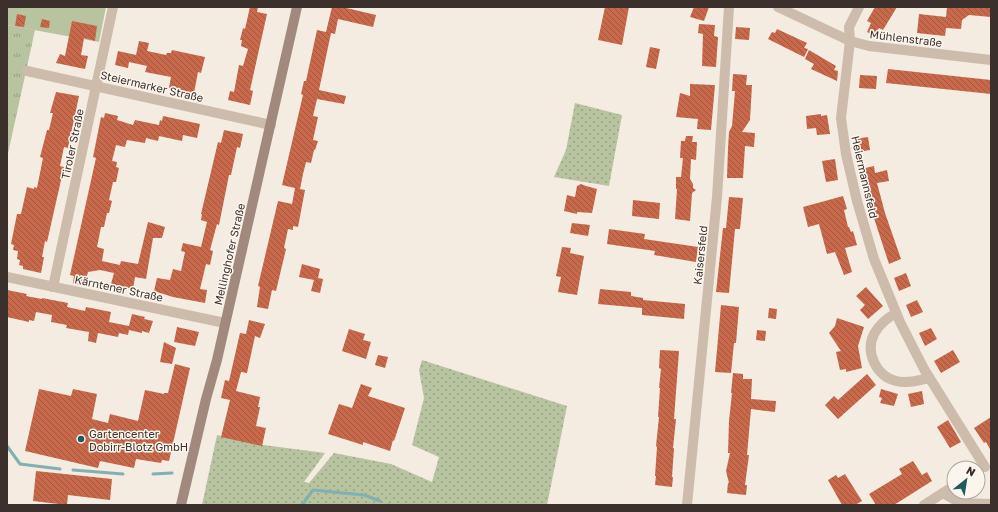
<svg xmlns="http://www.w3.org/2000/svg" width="998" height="512" font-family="'Golos Text',sans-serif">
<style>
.grass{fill:url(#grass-dots)}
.park{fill:url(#park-tufts)}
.garden{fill:#b8c4a0}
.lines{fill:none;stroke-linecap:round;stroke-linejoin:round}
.stream{stroke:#7fb0b2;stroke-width:3}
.building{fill:url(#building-back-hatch)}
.minor{stroke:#cdbbac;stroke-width:10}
.secondary{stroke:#a18a7d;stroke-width:10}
.poi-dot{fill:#1f5a5e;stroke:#fbf5ee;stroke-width:1.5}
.labels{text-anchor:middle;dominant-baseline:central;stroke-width:3;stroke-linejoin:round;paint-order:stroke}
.street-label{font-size:11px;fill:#3b302b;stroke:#fbf5ee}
.poi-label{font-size:11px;fill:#3b302b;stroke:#fbf5ee;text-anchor:start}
</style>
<defs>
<pattern id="grass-dots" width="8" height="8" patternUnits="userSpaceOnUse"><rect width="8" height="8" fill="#b8c4a0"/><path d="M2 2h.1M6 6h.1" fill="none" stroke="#97a083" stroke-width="1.8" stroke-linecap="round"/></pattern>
<pattern id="park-tufts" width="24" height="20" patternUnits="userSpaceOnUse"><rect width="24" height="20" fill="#b8c4a0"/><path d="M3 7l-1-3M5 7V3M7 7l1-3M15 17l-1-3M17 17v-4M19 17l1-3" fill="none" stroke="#97a083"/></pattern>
<pattern id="building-back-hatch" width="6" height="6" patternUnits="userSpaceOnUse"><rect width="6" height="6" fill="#c8694b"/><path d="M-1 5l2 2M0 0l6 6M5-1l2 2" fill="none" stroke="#a4573f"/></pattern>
</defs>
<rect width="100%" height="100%" fill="#f4ebe1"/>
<g class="grass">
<polygon points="575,103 622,115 609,186 554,177 566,150"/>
<polygon points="422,360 567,406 547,505 202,505 217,435 256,444 325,453 304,482 309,483 334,453 391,464 432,482 439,457 412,445 424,398 419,370"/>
</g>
<polygon class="park" points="7,25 35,30 7,158"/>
<polygon class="garden" points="7,7 106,7 99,42 7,25"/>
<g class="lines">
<g class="stream">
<polyline points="7,446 20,464 60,469"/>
<polyline points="73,470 123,474"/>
<polyline points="153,474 172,473"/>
<polyline points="302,505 313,490 364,495 380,501"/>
<polyline points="388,505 389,505"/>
</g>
</g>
<g class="building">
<polygon points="250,7 258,7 257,12 267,14 250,90 253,91 250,105 228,100 230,91 234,92 239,65 243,66 248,49 241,46 242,40 240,40 243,28 245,29"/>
<polygon points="332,7 342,7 376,15 373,27 338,19 335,34 331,33 319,90 346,96 344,104 317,99 313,116 318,117 313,140 318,141 315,150 314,150 311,163 306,162 303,174 300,189 305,190 298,227 293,226 293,230 288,229 284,248 286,249 276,291 272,290 268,309 257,307 260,287 258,286 278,201 292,204 295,188 282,185 303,95 301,94 304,81 306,81 317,30 326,32"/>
<polygon points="605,7 629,7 622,45 598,40"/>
<polygon points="694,7 709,7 704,21 690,17"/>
<polygon points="875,7 897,7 883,30 879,28 875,36 867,32 871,23 867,21"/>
<polygon points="947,7 991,7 991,17 969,15 962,20 961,29 946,28 945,36 917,33 919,14 946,17"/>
<polygon points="17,14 26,16 24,27 15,26"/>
<polygon points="42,19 50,21 49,28 40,27"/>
<polygon points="72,21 97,26 95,41 84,38 81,55 88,56 85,69 56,63 60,54 65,56"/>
<polygon points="699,24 715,25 714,36 718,37 716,67 702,66 703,34 698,33"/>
<polygon points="736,27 750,28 749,40 735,39"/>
<polygon points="777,29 807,43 804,48 808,49 804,57 768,39 772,32 775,33"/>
<polygon points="139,41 149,43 147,51 166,55 167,53 171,53 172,50 205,57 201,73 198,72 194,93 169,88 171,77 145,72 147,66 129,62 128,68 115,65 118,51 136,55"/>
<polygon points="650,47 660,49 656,69 646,67"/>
<polygon points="809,50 836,66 834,70 838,71 837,81 811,69 814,64 805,59"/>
<polygon points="888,69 991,80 991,94 886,83"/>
<polygon points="733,74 747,75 746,85 752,85 750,120 742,132 755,133 754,147 745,146 743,178 727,178 728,148 729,132 732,126 735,91 732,91"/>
<polygon points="860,75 877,76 876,89 859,88"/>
<polygon points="690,84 715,85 711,130 697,129 698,119 676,117 680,93 690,96"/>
<polygon points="56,92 79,96 68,148 64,147 60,166 64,167 47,242 45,241 42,257 44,257 41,273 23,269 23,266 19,265 20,260 17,259 18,251 13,250 14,245 11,244 17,214 21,214 27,187 34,189 34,187 37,188 43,158 40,157 47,130 49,130 53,113 50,113"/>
<polygon points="105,113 118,116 117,120 133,125 135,120 159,125 160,120 162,121 163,116 200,124 197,138 183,135 182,141 159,136 158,141 146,138 145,143 127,140 125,147 116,145 112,161 117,162 116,167 119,168 116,182 113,182 109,200 112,201 109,213 107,213 104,227 101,227 97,247 104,249 102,261 120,265 121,261 138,264 148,222 165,227 162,238 153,238 146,279 135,277 133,289 111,284 114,273 100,270 88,272 84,286 73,283 74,276 70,275 96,158 93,157 101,117 104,118"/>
<polygon points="821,114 821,116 827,115 830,134 817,135 816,128 807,129 806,116"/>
<polygon points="224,130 243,134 240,148 237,147 231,175 229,175 219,225 217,224 210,250 213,251 210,265 206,264 200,289 207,290 205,303 173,297 154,291 157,278 170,280 173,269 181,271 185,252 181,251 183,243 201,247 207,222 201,220 202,214 201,214 218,142 221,143"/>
<polygon points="686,136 693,136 692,142 697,142 696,160 691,159 690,179 693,184 693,188 696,190 692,193 690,221 675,219 677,189 676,189 676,177 681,177 683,158 680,158 681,141 685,141"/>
<polygon points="868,137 870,150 857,152 855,139"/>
<polygon points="835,159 838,180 826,182 822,161"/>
<polygon points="874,166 875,173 887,170 889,181 877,183 885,213 901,259 889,264 872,212 861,169"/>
<polygon points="581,184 586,186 597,189 592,213 577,212 577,214 564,211 567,195 575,197 577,186"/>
<polygon points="843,196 847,209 844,210 848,227 849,227 851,232 853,231 857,245 845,248 852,272 844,275 835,252 827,254 819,224 808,227 803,207"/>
<polygon points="729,197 743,198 740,229 735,229 729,293 716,292 723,228 726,228"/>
<polygon points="633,200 660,203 659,219 632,216"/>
<polygon points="572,223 590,225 588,236 570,233"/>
<polygon points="609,229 645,234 644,239 698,247 696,262 654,255 655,251 607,244"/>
<polygon points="562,247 571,248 570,253 584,256 577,295 558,292 561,277 556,276"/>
<polygon points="302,264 320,269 318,278 323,279 320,293 311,291 314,280 299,277"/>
<polygon points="906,273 911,286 899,291 894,278"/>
<polygon points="866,287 883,306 868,319 860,310 865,305 856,296"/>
<polygon points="600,289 631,292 631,296 643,298 643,300 685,304 684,319 642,315 642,308 598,304"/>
<polygon points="7,290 27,294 26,296 42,299 42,298 68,303 67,307 85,311 86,307 111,312 109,322 129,326 132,314 145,317 144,319 153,321 149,333 142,331 142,333 129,330 128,335 119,333 118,337 98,333 96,343 88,341 89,332 66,328 67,325 51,322 52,315 36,312 34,321 29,320 29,322 7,317"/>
<polygon points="917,300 923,312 911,317 906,305"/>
<polygon points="721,305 739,307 736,343 734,343 731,373 715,372"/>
<polygon points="769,308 777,309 776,319 768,318"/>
<polygon points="837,318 864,327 858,346 862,368 846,372 846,369 840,370 836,352 841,351 829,333 835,326"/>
<polygon points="249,320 265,324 260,338 255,336 247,373 241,372 236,391 260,397 258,407 260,407 256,426 266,428 262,446 221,437 230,400 221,398 225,380 229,381 240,333 246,334"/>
<polygon points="177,327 199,332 195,346 174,342"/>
<polygon points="931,328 937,339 925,346 919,333"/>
<polygon points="349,329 365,334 363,340 371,342 366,359 342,351"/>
<polygon points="757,330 766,331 765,341 756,340"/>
<polygon points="164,342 176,348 172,364 160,362"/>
<polygon points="660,350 679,351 674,419 676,419 673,448 674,448 672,477 673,477 672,487 655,485 656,476 655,476 657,447 656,446 659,417 658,417 660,388 659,388 661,369 659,368"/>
<polygon points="953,350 960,362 941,373 934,361"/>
<polygon points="378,355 388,357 385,368 375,365"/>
<polygon points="175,364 190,368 169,461 162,460 161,463 136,459 134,468 100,461 98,468 25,451 39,389 71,396 73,389 97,394 92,419 108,423 110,414 138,421 145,390 164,394 164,393 168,393"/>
<polygon points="733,373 743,374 743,379 752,379 751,399 776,401 775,412 751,409 747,455 749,455 745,485 747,485 746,495 727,493 728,483 729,483 726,471 730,453 728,453 729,421 732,393 731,393"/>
<polygon points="867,374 876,385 838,419 825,405 834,396 838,400"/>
<polygon points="361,384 372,388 368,396 405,408 394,441 393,440 390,451 363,442 363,445 328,434 339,404 352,408"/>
<polygon points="881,389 898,394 894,406 880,403 882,398 879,397"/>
<polygon points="922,391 924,404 911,407 908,394"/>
<polygon points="991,417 991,451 986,442 984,443 974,428"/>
<polygon points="948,420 961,442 950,448 937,427"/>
<polygon points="913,461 922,475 927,472 932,481 894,505 876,505 869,494 902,474 899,469"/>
<polygon points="36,471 112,479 110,500 68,495 67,505 33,501"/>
<polygon points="845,474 862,501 855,505 842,505 828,480 836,475 838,478"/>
</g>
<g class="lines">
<g class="minor">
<polyline points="778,7 850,41 869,46 991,60"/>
<polyline points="859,7 849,27 850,41 841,118 846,154 857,201 874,259 900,322 924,369 985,467"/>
<polyline points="27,71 271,125"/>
<polyline points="7,277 225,323"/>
<polyline points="53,287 113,7"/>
<path d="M896 313C887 318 879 325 874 334 865 352 876 376 896 381 907 384 919 380 929 378"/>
<polyline points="943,493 960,503 991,504"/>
<polyline points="687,505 717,197 729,7"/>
<polyline points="924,505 954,486"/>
</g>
<polyline class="secondary" points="181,505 206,399 217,360 297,7"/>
</g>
<circle class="poi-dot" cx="81" cy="439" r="4"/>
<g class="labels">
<g class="street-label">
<text transform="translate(906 38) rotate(7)">Mühlenstraße</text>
<text transform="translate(152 86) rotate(13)">Steiermarker Straße</text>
<text transform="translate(72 144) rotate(-78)">Tiroler Straße</text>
<text transform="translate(865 177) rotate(77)">Heiermannsfeld</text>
<text transform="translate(229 254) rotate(-77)">Mellinghofer Straße</text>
<text transform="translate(700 255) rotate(-84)">Kaisersfeld</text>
<text transform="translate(119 288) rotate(12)">Kärntener Straße</text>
</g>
<g class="poi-label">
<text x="89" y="433">Gartencenter<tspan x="89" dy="13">Dobirr-Blotz GmbH</tspan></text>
</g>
</g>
<rect width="998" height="512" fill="none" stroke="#3b302b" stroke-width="16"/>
<g transform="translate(966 480) rotate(30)"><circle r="19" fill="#fbf5ee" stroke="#aea6a0"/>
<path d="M0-3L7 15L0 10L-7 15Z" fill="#1f5a5e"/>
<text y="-6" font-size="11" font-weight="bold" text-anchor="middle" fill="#3b302b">N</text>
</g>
</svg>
